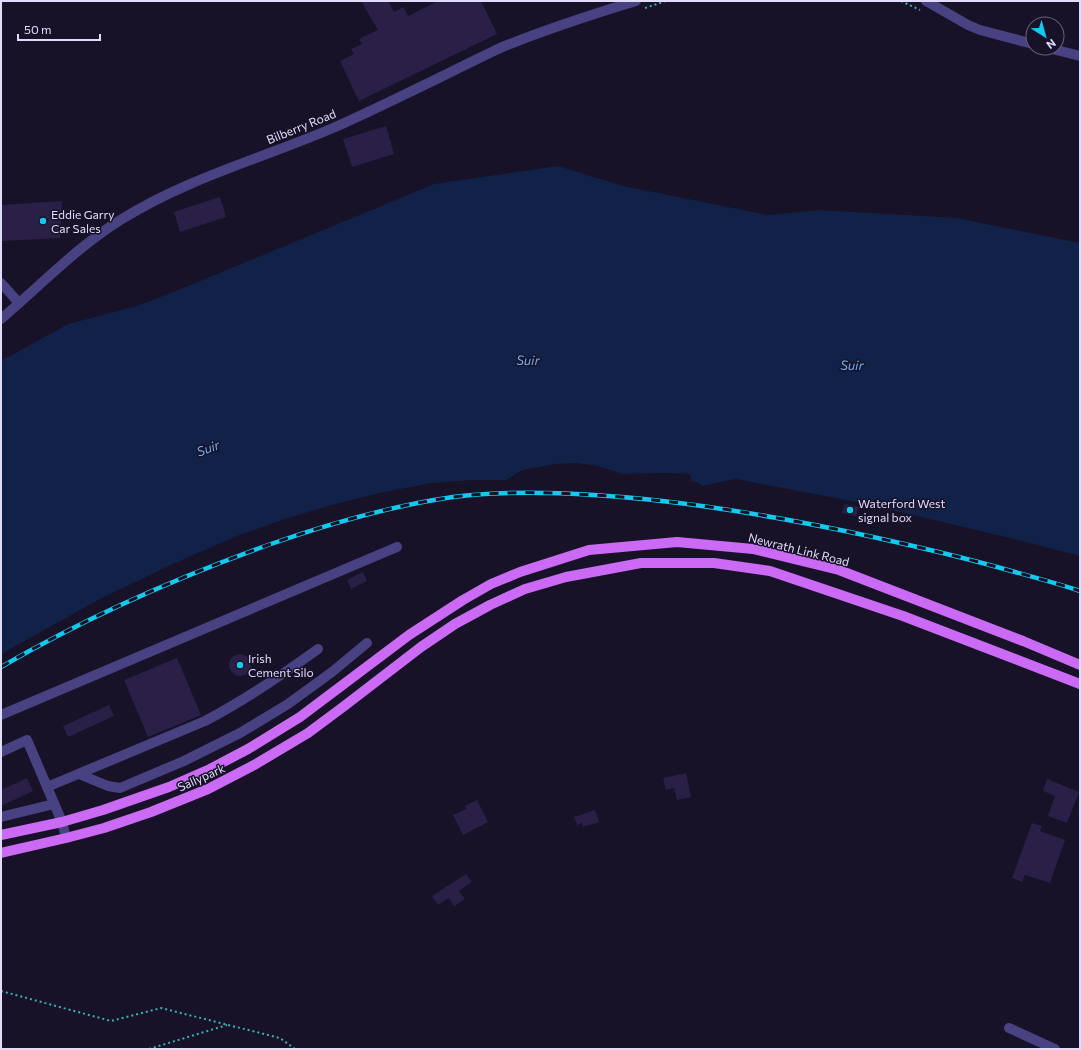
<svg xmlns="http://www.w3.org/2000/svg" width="1081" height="1050" font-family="Commissioner,sans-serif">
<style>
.water{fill:#112147}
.building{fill:#2a1f47}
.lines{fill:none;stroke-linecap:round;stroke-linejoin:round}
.path{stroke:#39b0b1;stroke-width:2;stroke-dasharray:2 3;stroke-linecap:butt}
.minor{stroke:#484182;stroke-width:10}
.major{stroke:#cb6af4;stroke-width:10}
.rail-casing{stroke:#15c8ee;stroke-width:4.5}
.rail{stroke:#171227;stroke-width:3;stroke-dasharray:9;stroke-linecap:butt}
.poi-dot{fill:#15c8ee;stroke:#171227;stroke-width:1.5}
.labels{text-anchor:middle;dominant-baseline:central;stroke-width:3;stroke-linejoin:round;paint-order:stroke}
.street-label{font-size:12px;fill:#e1dbfc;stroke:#171227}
.poi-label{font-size:12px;fill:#e1dbfc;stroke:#171227;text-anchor:start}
.water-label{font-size:13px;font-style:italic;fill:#71aef4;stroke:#171227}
</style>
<rect width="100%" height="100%" fill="#171227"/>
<polygon class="water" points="558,166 623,186 768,215 820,210 957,218 1080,243 1080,556 1014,539 866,504 736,479 702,486 697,482 691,481 691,477 689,474 671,473 623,474 598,466 577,463 556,464 523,470 506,480 473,480 431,483 380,493 328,506 282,520 237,536 173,564 100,599 1,654 1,361 68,324 137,306 181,289 434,184"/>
<g class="building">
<polygon points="361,1 388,1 394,12 403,7 408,16 438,1 481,1 497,34 359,101 340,61 354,54 351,49 362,44 359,39 378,30"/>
<polygon points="386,126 394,154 352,167 343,139"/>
<polygon points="220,197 226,217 180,232 174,212"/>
<polygon points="62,201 60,238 1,241 1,205"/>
<polygon points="845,504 859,507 856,516 842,513"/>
<polygon points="363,572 367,581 351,589 347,580"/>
<circle cx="240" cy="665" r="11"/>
<polygon points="177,658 201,715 148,737 124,680"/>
<polygon points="109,705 114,716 68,737 63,726"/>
<polygon points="686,773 691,797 677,800 674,788 666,790 663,778"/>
<polygon points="27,778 33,791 1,806 1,790"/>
<polygon points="1047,779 1079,792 1067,823 1048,816 1055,796 1043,791"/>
<polygon points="477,800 488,822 463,835 453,815 466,809 465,806"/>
<polygon points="595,810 599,822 583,827 582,823 577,825 574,817"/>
<polygon points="1032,823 1042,826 1040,831 1065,840 1050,883 1025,875 1022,882 1012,878"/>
<polygon points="466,874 472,882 459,891 465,899 454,906 449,898 438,905 432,896"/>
</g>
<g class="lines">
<g class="path">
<polyline points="901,1 920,10"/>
<polyline points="645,8 666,1"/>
<polyline points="1,991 111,1021 161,1008 280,1038 295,1049"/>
<polyline points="149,1049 227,1025"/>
</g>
<g class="minor">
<polyline points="926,1 968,25 980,30 1033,44"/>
<polyline points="1048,48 1080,56"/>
<polyline points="1,283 19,303"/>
<path d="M1 319C41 285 78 246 122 219 188 178 263 158 333 128 389 103 444 75 500 48 544 30 590 15 636 1"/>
<polyline points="1,715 397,547"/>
<polyline points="1,752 27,740 62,822 66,838"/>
<polyline points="79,774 108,786 120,788 184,761 240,733 288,704 332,672 367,643"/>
<path d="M47 787 205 721C245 700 282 675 318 649"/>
<polyline points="1,817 54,804"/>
<polyline points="1009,1028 1055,1049"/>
</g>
<g class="major">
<polyline points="1,835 62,822 103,810 169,787 210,769 248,749 300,717 409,635 463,600 491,584 520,572 589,550 677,542 753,549 839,570 1023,641 1080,665"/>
<polyline points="1,853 66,838 104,828 151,812 208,789 256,764 308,733 343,707 421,647 455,624 490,605 525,589 566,577 641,563 714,563 770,571 903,616 1080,684"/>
</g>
<g class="rail-casing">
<path id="rail" d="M1 667C85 618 176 578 268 545 328 524 390 506 453 497 500 491 547 492 594 495 679 500 762 514 845 531 902 543 959 556 1015 572 1037 578 1059 584 1080 591"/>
</g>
<use href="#rail" class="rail"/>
</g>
<g class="poi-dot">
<circle cx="43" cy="221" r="4"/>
<circle cx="850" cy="510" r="4"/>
<circle cx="240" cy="665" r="4"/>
</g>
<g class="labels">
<g class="street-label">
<text transform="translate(301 126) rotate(-22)">Bilberry Road</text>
<text transform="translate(799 549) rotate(14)">Newrath Link Road</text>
<text transform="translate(201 777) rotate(-24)">Sallypark</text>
</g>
<g class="poi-label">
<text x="51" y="214">Eddie Garry<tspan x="51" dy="14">Car Sales</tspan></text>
<text x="858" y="503">Waterford West<tspan x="858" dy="14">signal box</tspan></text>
<text x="248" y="658">Irish<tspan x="248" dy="14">Cement Silo</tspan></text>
</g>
<g class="water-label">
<text transform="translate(528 360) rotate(1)">Suir</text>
<text transform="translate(852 365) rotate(1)">Suir</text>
<text transform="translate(208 448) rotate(-20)">Suir</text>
</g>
</g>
<rect width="1081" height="1050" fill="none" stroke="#e1dbfc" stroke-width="4"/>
<g transform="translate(1045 36) rotate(143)"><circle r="19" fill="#171227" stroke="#68627c"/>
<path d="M0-3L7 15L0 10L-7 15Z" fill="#15c8ee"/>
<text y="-6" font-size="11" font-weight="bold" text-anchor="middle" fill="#e1dbfc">N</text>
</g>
<path d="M18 34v6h82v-6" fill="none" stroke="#e1dbfc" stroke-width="2"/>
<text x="24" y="34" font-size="12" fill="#e1dbfc" stroke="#171227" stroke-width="3" paint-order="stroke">50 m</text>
</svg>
